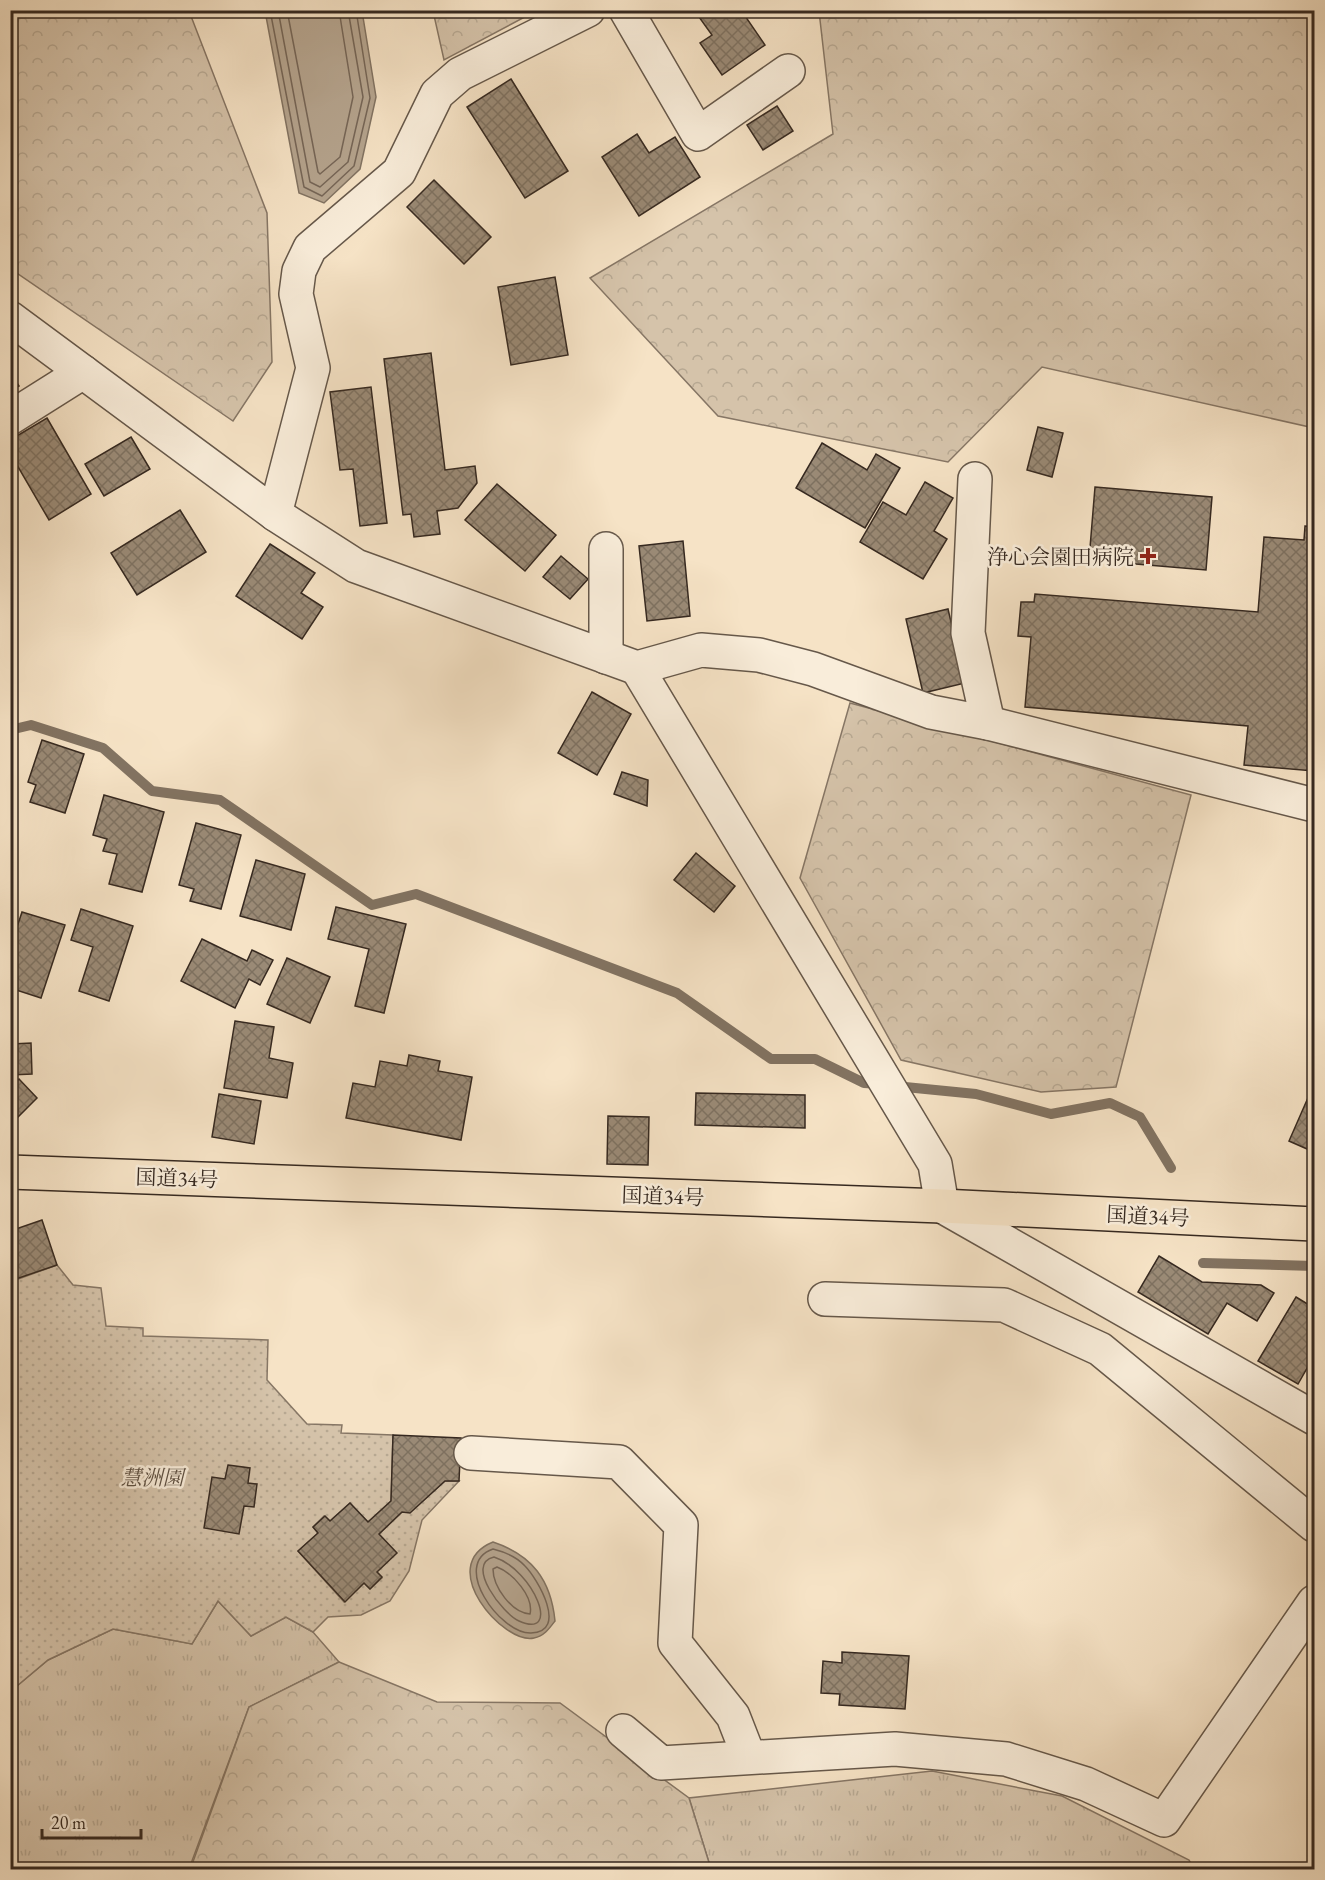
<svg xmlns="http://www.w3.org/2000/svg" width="1325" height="1880" font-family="'EB Garamond','Noto Serif JP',serif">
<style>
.grass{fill:url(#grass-tufts);stroke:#867665;stroke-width:1.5}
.forest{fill:url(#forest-crowns);stroke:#867665;stroke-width:1.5}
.garden{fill:url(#garden-dots);stroke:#867665;stroke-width:1.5}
.water{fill:#b5a48e;stroke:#827362;stroke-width:1.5}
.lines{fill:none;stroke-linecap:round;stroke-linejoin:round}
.shore{stroke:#766657;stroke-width:1.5}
.stream{stroke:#827362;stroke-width:10}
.building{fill:url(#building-cross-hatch);stroke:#362920;stroke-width:1.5}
.minor-casing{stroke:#66584a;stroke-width:36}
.highway-casing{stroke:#362920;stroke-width:36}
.minor{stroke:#f9edda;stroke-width:33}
.highway{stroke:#f6e3c6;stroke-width:33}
.poi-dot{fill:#8f2418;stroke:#f9edda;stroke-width:2}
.labels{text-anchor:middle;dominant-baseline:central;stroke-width:5;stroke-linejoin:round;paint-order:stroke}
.poi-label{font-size:21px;fill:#362920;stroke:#f9edda;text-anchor:end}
.street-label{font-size:21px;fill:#362920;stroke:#f9edda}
.park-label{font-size:21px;font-style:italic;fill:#5e5042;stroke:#f9edda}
</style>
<defs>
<pattern id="grass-tufts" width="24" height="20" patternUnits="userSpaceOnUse" patternTransform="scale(1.5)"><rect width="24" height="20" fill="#d5c3aa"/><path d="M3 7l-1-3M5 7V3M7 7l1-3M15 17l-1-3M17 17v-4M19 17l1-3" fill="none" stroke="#b7a892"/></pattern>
<pattern id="forest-crowns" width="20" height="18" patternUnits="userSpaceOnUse" patternTransform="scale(1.5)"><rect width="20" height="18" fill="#d5c3aa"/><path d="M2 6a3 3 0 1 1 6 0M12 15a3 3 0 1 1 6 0" fill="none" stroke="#b7a892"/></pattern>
<pattern id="garden-dots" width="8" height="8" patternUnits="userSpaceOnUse" patternTransform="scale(1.5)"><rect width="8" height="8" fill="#d5c3aa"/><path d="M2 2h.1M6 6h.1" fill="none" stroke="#b7a892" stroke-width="1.8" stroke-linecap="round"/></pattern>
<pattern id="building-cross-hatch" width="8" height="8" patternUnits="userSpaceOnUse" patternTransform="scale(1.5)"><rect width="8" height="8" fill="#9a8a76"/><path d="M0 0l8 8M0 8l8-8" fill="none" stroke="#7e7160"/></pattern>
</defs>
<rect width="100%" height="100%" fill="#f6e3c6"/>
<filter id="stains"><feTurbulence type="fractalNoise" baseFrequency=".00333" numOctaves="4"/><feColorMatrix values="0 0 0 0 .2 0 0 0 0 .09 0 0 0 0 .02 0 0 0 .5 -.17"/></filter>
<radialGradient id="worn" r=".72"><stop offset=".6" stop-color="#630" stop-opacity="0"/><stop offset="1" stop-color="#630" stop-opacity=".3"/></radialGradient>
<g class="grass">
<polygon points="218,1601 251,1636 286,1617 313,1632 339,1662 249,1707 189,1869 11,1870 11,1691 48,1660 113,1629 192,1644"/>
<polygon points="932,1771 1062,1796 1189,1860 1194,1869 711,1869 689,1798"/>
</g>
<g class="forest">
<polygon points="10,11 189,11 267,213 272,362 233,421 11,269"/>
<polygon points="433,11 433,10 536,11 444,60"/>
<polygon points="819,11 1314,11 1314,428 1042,367 948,462 718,416 590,278 833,134"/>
<polygon points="850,703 1191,795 1116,1087 1041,1092 901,1060 800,878"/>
<polygon points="339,1662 437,1702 560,1703 689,1798 711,1869 190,1870 249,1707"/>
</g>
<polygon class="garden" points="57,1265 73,1285 101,1288 106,1326 143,1328 143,1336 268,1340 267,1380 307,1424 342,1425 341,1433 393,1435 391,1501 368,1522 350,1503 330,1521 324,1516 313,1527 318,1533 298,1551 344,1602 364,1583 370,1589 382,1578 377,1572 379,1534 402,1512 410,1512 445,1481 459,1481 422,1520 409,1571 390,1601 361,1615 328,1617 313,1632 286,1617 251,1636 218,1601 192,1644 113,1629 48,1660 11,1691 10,1282"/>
<g class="water">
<polygon points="265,11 362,11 376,97 360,169 324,203 299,193"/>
<path d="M493 1542C532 1555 551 1580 555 1621 549 1629 544 1636 534 1638 504 1645 434 1566 493 1542Z"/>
</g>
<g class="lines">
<g class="shore">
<polyline points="270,10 304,187 322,196 354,166 370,98 356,10"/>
<polyline points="278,10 310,182 320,187 348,162 363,97 348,10"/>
<polyline points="287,10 318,172 320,174 340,157 353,97 339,10"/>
<path d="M493 1549C505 1552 516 1556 525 1566 537 1578 569 1632 531 1633 500 1634 450 1564 493 1549Z"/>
<path d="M494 1557C534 1570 562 1640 519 1621 503 1614 464 1564 494 1557Z"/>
<path d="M497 1567C513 1573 534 1597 530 1614 512 1613 493 1587 493 1569Z"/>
</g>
<g class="stream">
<polyline points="10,730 31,725 103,748 152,791 220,800 372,905 416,894 677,993 771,1059 815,1059 864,1083 880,1084"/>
<polyline points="895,1086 976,1094 1051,1114 1110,1103 1140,1117 1171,1168"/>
<polyline points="1203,1263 1314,1266"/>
</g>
</g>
<g class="building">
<polygon points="694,10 741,10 765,45 722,75 700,43 712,35"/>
<polygon points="511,79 568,171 525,198 467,107"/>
<polygon points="777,106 793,131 763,150 747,125"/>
<polygon points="637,134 649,153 675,137 700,177 639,216 602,157"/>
<polygon points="434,180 491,237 464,264 407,207"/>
<polygon points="555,277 568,355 511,365 498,287"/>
<polygon points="431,353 445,470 475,466 477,483 458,508 437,511 440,534 414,537 411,514 403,515 384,359"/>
<polygon points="10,372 19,386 10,391"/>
<polygon points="371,387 387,523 360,526 353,469 340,470 330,392"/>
<polygon points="47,418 91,494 49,520 10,453 10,440"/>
<polygon points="1038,427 1063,433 1052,477 1027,470"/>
<polygon points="131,437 150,469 104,496 85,464"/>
<polygon points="822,443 867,470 876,454 900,468 865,528 796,488"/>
<polygon points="925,482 953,498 934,531 947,539 923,579 860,542 883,502 906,515"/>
<polygon points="497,484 556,535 525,571 465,520"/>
<polygon points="1095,487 1212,497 1206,570 1089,560"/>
<polygon points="180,510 206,552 137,595 111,553"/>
<polygon points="1305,526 1314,527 1314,771 1244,765 1248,726 1025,707 1031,637 1018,636 1021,602 1034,602 1035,594 1258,612 1264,537 1304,540"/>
<polygon points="683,541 690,616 647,621 639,546"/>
<polygon points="270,544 315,573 301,593 323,607 302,639 236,596"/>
<polygon points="561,556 588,579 570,599 543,577"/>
<polygon points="948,609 965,683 923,693 906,619"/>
<polygon points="592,692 631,714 597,775 558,753"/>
<polygon points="42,740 84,754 65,813 30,802 36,785 28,782"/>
<polygon points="622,772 648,780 647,806 614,794"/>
<polygon points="104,795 164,812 142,892 109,884 117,854 103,851 107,839 93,835"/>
<polygon points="196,823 241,835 221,909 190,901 194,889 179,885"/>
<polygon points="696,853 735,886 714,912 674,880"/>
<polygon points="256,860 305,874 291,930 240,916"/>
<polygon points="336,907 406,924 384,1013 355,1006 369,949 328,939"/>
<polygon points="81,909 133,926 109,1001 79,991 93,947 71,940"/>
<polygon points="22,912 65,925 41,998 10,988 10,948"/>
<polygon points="202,939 247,961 252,950 273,960 260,985 249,979 235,1008 181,981"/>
<polygon points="287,958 330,977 310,1023 267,1004"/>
<polygon points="235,1021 274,1027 269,1058 293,1063 287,1098 224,1088"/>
<polygon points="10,1041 11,1044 31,1043 32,1074 10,1075"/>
<polygon points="409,1055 440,1061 438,1071 472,1077 461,1140 346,1118 353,1083 375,1087 380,1061 407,1066"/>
<polygon points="19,1079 37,1098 12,1123 10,1087"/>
<polygon points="1314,1084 1314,1152 1289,1141"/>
<polygon points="696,1093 805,1095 805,1128 695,1125"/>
<polygon points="219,1094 261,1101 254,1144 212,1137"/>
<polygon points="608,1116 649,1117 648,1165 607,1164"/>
<polygon points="42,1220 57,1265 10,1281 10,1231"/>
<polygon points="1159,1256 1202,1282 1261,1285 1274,1293 1257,1321 1227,1303 1208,1334 1138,1292"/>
<polygon points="1296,1297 1314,1308 1314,1356 1298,1384 1258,1361"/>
<polygon points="393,1435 461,1438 459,1481 445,1481 410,1513 402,1512 379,1534 397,1553 377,1572 382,1577 370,1589 364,1583 345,1602 298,1551 318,1533 313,1527 325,1516 330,1521 350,1503 368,1522 391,1501"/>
<polygon points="228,1465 250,1468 248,1483 257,1484 254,1507 244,1506 239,1534 204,1528 212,1477 225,1479"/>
<polygon points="842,1652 909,1656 905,1709 839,1705 840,1694 821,1693 823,1661 842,1663"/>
</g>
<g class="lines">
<g class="minor-casing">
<g id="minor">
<polyline points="626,10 698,134 788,71"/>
<polyline points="10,318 275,514 356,566 637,668 701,650 759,655 813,669 931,712 988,723 1314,805"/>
<polyline points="10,418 83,372"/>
<polyline points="975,479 968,633 988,723"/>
<polyline points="275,514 313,368 296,294 299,271 310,248 399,172 437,94 460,74 588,10"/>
<polyline points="606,549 606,657"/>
<polyline points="637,668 935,1164 942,1206 1314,1418"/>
<polyline points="825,1299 1004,1305 1100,1349 1314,1525"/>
<polyline points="471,1453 619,1462 681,1525 675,1643 733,1716 749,1757"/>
<polyline points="623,1731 661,1763 895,1749 1006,1759 1086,1784 1164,1820 1314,1602"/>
</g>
</g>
<g class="highway-casing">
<polyline id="highway" points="10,1172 942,1206 1314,1224"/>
</g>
<use href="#minor" class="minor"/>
<use href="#highway" class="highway"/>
</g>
<path class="poi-dot" d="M1145 547h6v6h6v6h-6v6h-6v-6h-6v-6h6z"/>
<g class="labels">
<g class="poi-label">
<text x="1134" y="556">浄心会園田病院</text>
</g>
<g class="street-label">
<text transform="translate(177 1178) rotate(2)">国道34号</text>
<text transform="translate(663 1196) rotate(2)">国道34号</text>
<text transform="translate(1148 1216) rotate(3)">国道34号</text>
</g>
<g class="park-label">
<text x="152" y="1477">慧洲園</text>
</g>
</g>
<rect width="1325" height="1880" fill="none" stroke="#f6e3c6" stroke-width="36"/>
<rect x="12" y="12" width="1301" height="1856" fill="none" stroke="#362920" stroke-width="3"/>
<rect x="18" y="18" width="1289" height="1844" fill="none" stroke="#362920" stroke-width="1.5"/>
<path d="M42 1829v9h99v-9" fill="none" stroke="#362920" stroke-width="3"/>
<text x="51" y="1829" font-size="18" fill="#362920" stroke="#f9edda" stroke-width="4.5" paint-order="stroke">20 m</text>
<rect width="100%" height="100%" filter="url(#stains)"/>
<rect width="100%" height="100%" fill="url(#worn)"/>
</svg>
